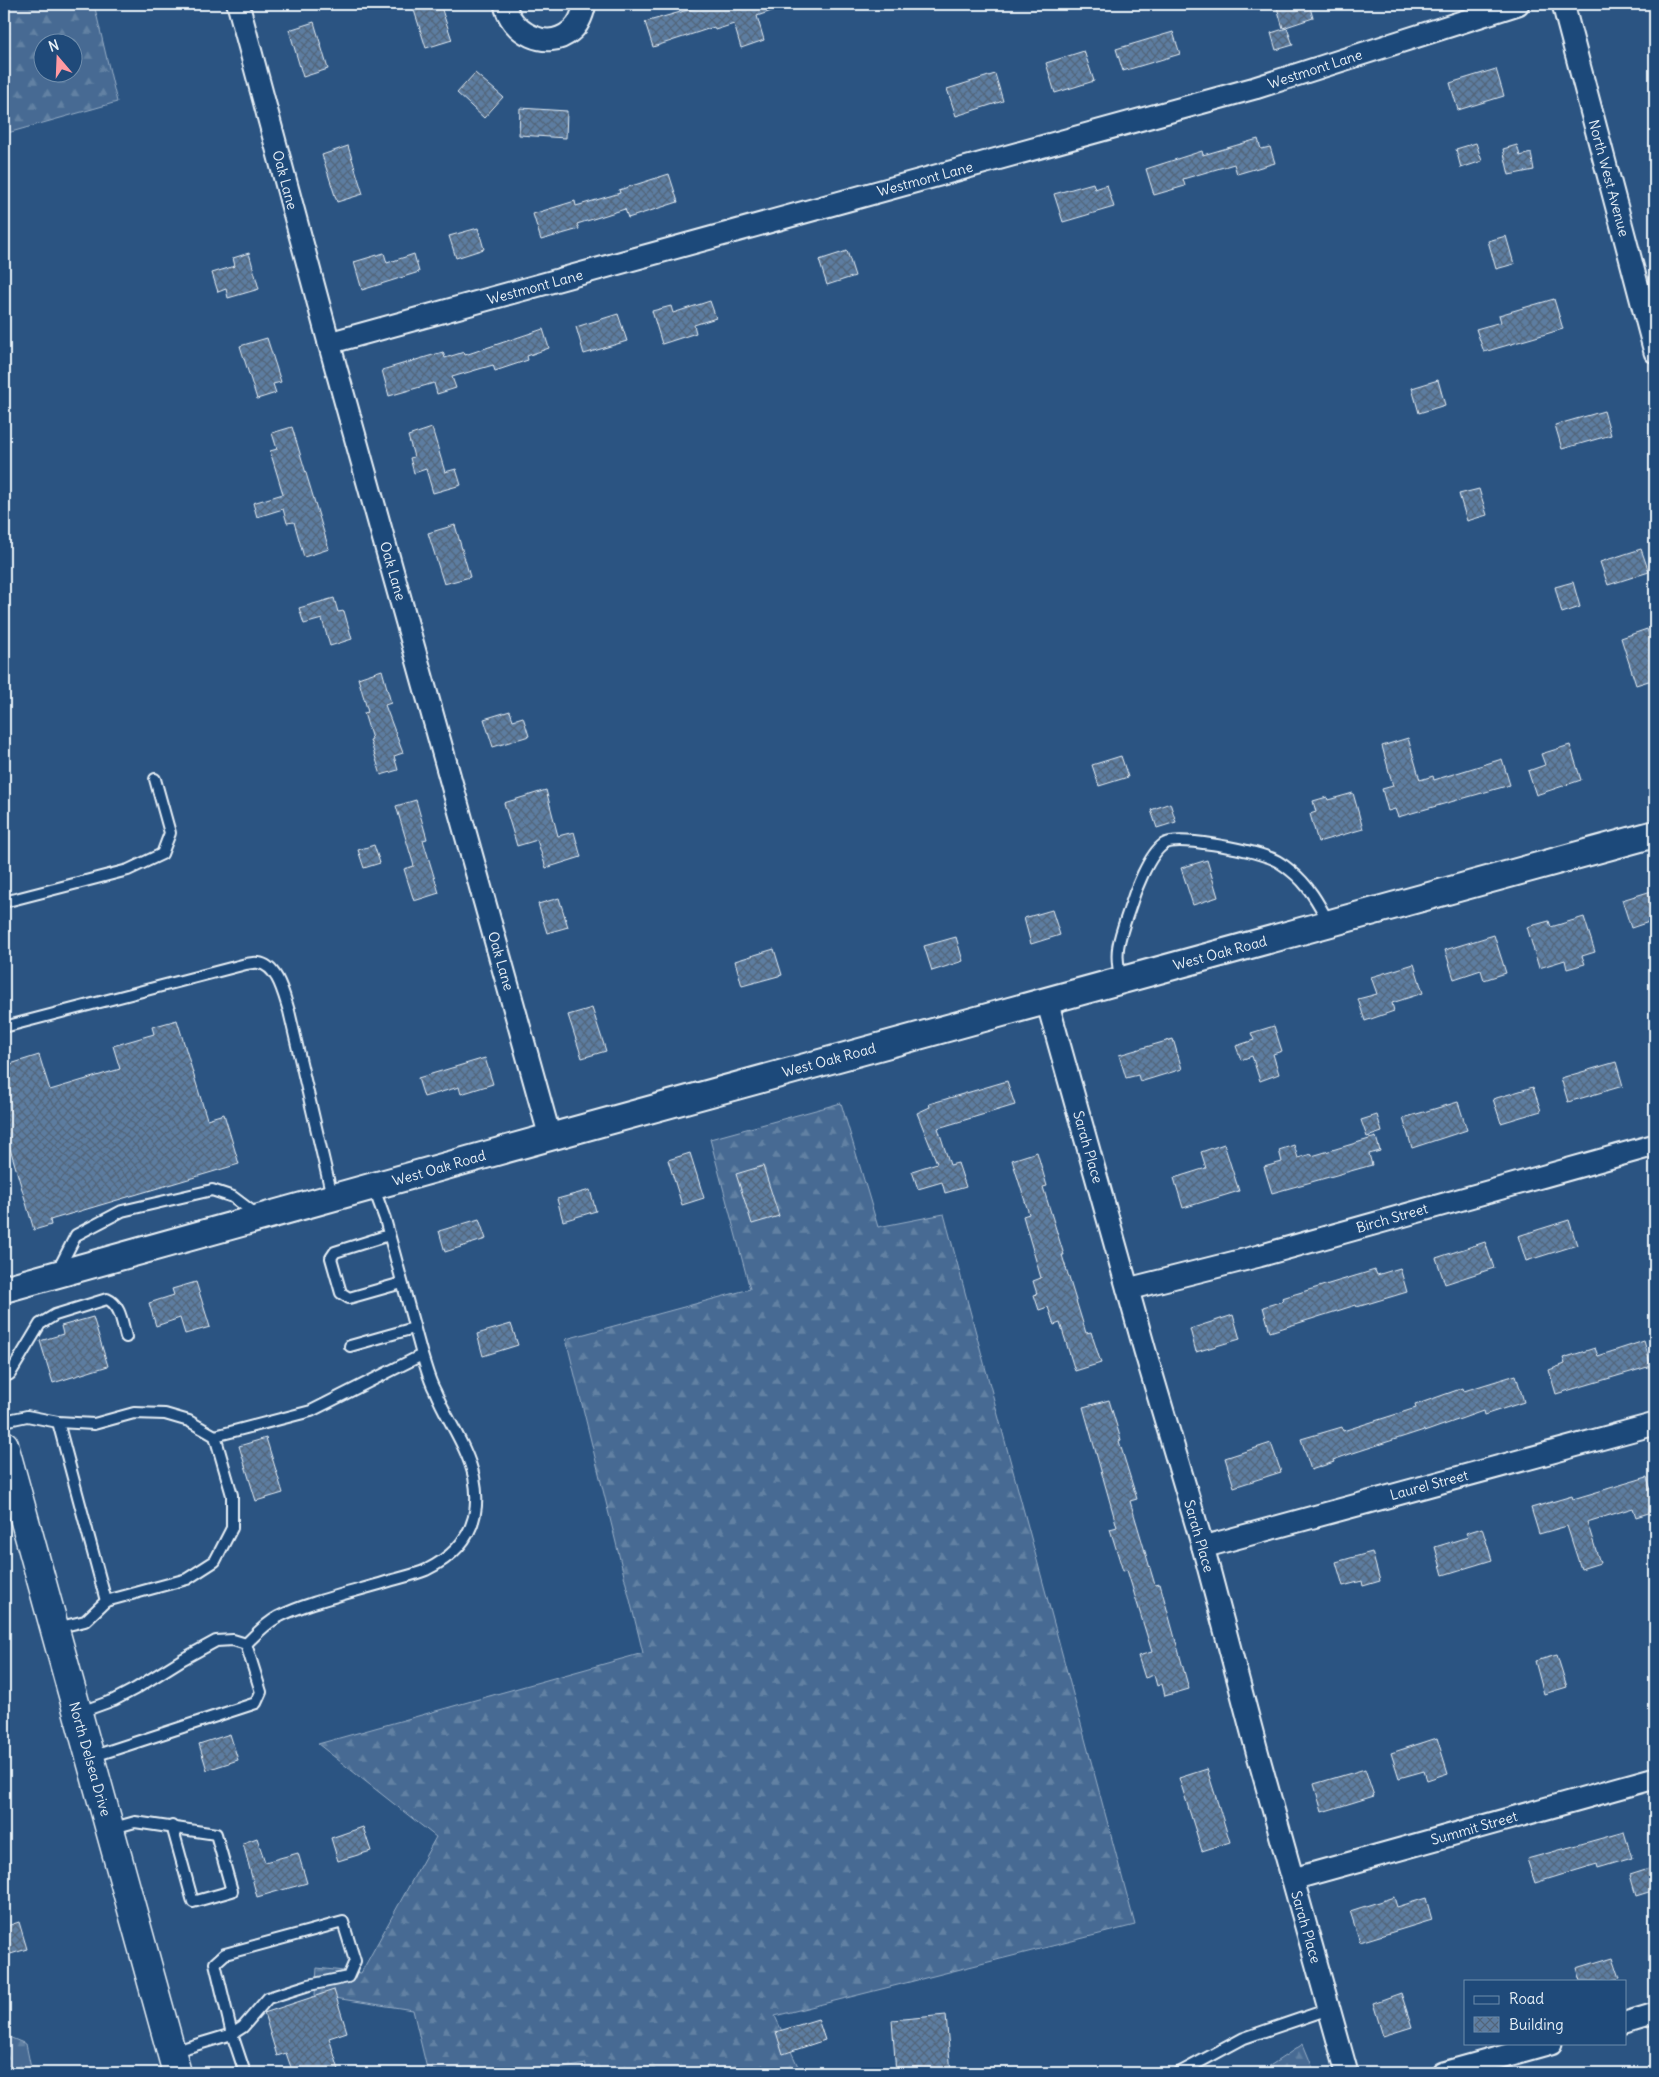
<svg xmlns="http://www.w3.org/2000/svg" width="1659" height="2077" font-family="Delius,sans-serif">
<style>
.forest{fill:url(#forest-firs);stroke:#98aec6;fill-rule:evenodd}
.building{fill:url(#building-cross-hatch);stroke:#e8f1f8}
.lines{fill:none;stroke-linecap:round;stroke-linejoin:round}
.service-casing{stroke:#e8f1f8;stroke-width:14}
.minor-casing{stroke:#e8f1f8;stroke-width:25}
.tertiary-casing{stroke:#e8f1f8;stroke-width:30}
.primary-casing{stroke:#e8f1f8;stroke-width:31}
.service{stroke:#1f4a7a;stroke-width:10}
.minor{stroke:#1f4a7a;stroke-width:21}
.tertiary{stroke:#1f4a7a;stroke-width:26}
.primary{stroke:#1f4a7a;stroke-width:28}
.labels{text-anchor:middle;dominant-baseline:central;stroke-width:4;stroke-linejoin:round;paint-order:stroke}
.street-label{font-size:14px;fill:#e8f1f8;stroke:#1f4a7a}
</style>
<defs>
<pattern id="forest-firs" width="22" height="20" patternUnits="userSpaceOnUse" patternTransform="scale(1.25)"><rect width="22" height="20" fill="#476b93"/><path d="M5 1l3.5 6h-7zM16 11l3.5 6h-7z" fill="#6281a3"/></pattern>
<pattern id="building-cross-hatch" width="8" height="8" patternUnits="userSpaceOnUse" patternTransform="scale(1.25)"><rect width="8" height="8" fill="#5d7da1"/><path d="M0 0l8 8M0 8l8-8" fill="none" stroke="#53657a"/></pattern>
</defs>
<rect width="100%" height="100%" fill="#2b5482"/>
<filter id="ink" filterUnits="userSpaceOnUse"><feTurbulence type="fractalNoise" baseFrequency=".02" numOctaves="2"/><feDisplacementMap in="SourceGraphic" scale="10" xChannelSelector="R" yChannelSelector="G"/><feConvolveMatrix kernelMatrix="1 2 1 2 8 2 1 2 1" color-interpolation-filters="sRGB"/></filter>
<g filter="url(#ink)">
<g class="forest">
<path d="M4 4H94L117 102 4 134ZM42 42H72V72H42Z"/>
<polygon points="841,1103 878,1227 944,1214 1135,1925 775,2016 801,2073 585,2073 586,2064 537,2073 428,2073 413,2010 315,1995 317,1968 361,1973 436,1837 318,1744 643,1653 566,1339 750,1289 710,1139"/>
<polygon points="4,2035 26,2044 32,2073 4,2073"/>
<polygon points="1303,2044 1315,2073 1259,2073"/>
</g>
<g class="building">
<polygon points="426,4 440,4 452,40 426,48 413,7"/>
<polygon points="709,4 783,4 783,7 757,16 764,40 741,48 734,24 715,30 714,27 653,47 645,22"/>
<polygon points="1276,4 1309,4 1313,18 1283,28"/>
<polygon points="314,22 328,69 303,77 289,30"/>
<polygon points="1287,28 1293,45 1276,50 1271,33"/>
<polygon points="1173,32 1180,54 1123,71 1116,49"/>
<polygon points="1084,51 1094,81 1055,93 1046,63"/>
<polygon points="1496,69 1504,96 1458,110 1450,83"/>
<polygon points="475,73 503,97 484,118 457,93"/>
<polygon points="995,74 1003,101 956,116 947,89"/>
<polygon points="520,108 567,111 566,138 519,135"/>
<polygon points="1258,139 1261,149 1270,147 1275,163 1237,174 1234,164 1183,179 1185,186 1154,195 1146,169 1202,151 1203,155"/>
<polygon points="1476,143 1482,161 1461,168 1456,149"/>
<polygon points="1517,145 1520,156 1531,153 1534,170 1509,175 1503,149"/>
<polygon points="348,146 363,194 337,202 322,155"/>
<polygon points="669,174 678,202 628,218 625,209 577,224 579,229 541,240 533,214 575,201 576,206 620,193 619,190"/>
<polygon points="1093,183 1095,189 1107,185 1114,207 1063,222 1054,194"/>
<polygon points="478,228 484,249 456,258 449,236"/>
<polygon points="1506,236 1514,264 1496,269 1488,241"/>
<polygon points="847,251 855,276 827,285 819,260"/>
<polygon points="249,253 259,289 228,298 226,289 218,292 212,273 235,266 233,258"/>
<polygon points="384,253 387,263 414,254 419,272 362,290 354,262"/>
<polygon points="1554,299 1563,329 1484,352 1476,329 1501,322 1499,315"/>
<polygon points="710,301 716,318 694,325 696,333 662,344 652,311 671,306 673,313"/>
<polygon points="618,314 627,341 584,354 576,327"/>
<polygon points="543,329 549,348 527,356 528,360 495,371 493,365 452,377 456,388 437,394 434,383 389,396 382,370 443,352 445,358 464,352 465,355"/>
<polygon points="267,338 281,382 273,384 276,393 257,399 240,346"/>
<polygon points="1438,380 1445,405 1419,413 1412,388"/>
<polygon points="1604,411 1611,435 1562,449 1555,425"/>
<polygon points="292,427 329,549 304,557 294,522 287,523 283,509 257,517 253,503 283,494 270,451 277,449 272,433"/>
<polygon points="432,428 445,472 456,469 461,485 433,493 426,469 414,473 410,458 414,457 408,436"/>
<polygon points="1479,489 1487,515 1467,521 1459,494"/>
<polygon points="455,525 470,577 444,584 428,533"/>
<polygon points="1641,549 1649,572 1608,585 1600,562"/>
<polygon points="1573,582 1580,607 1562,613 1555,587"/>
<polygon points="334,598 338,612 344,611 352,639 330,646 322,619 304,624 299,608"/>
<polygon points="1647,629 1655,655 1655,679 1636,685 1621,638"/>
<polygon points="382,670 391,703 385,705 403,753 394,756 398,770 381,775 370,740 372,739 364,713 368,712 358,678"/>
<polygon points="510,711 513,720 523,717 529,736 493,747 484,719"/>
<polygon points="1408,738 1420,780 1433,776 1434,780 1502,759 1510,785 1398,817 1395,809 1388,811 1382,789 1393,786 1382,746"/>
<polygon points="1570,745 1581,780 1536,795 1528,771 1545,765 1541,754"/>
<polygon points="1121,756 1128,777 1099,786 1092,765"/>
<polygon points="546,790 558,836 574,832 581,857 546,868 537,840 517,846 504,803"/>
<polygon points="1353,793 1363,829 1318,842 1310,814 1316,812 1313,801 1327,797 1328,800"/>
<polygon points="416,800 427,839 423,840 439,893 414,901 404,869 414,866 396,806"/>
<polygon points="1170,803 1176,822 1157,828 1151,810"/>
<polygon points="374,845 380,863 364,868 358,850"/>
<polygon points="1207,860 1218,897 1193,905 1181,868"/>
<polygon points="1655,890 1655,920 1631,928 1622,900"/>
<polygon points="559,898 568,927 547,933 538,904"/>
<polygon points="1052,910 1060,935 1031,944 1024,918"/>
<polygon points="1584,917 1595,952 1582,956 1585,964 1567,969 1565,960 1539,968 1527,927 1549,921 1551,927"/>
<polygon points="1494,935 1506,973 1484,980 1481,970 1454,979 1445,950"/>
<polygon points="956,937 963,961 932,971 924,946"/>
<polygon points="774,949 782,975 742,986 735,961"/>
<polygon points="1414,964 1423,993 1392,1003 1394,1011 1365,1021 1358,999 1377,994 1371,977"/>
<polygon points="592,1008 606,1051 582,1058 568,1015"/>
<polygon points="177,1020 207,1119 224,1114 239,1164 50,1220 51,1225 34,1230 4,1128 4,1066 39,1055 50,1090 120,1069 113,1046 154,1034 152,1027"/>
<polygon points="1274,1026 1282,1051 1273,1054 1279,1074 1260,1081 1252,1056 1241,1060 1236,1046 1254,1040 1251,1033"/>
<polygon points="1173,1039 1182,1069 1140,1082 1138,1075 1126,1078 1119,1055"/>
<polygon points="485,1058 493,1084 461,1094 459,1087 424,1097 418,1078"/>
<polygon points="1616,1062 1623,1086 1568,1102 1561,1078"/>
<polygon points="1007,1081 1015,1105 938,1128 950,1165 958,1163 966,1187 945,1193 942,1182 918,1189 912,1171 937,1163 917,1113 930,1107 929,1104"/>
<polygon points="1533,1087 1541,1111 1501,1123 1493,1099"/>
<polygon points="1458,1102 1467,1130 1412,1148 1403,1118"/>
<polygon points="1377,1115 1382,1132 1367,1137 1361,1120"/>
<polygon points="1376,1137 1380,1151 1369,1154 1372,1165 1272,1193 1264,1167 1282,1162 1279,1150 1294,1145 1298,1158 1311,1154 1312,1156"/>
<polygon points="1224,1144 1239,1191 1183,1208 1174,1178 1206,1168 1201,1152"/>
<polygon points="1037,1152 1047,1186 1043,1187 1064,1255 1062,1255 1086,1333 1091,1332 1101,1363 1075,1371 1060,1323 1054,1325 1048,1307 1039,1310 1034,1295 1037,1294 1033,1281 1041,1278 1023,1216 1029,1214 1012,1160"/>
<polygon points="690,1153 704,1198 682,1205 668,1160"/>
<polygon points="763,1166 779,1216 752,1224 736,1174"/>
<polygon points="590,1190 596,1211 563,1221 557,1199"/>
<polygon points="479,1219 486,1239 445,1252 439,1231"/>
<polygon points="1569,1220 1577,1245 1526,1261 1518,1236"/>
<polygon points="1485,1242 1494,1268 1445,1284 1436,1258"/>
<polygon points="1400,1268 1407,1292 1357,1307 1356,1305 1270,1332 1263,1307 1283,1301 1282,1298 1375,1270 1377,1275"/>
<polygon points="196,1282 210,1327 185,1334 180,1318 156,1326 149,1303 174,1295 172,1289"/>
<polygon points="1233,1315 1240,1339 1196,1352 1190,1329"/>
<polygon points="93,1317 108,1366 53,1383 40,1341 63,1334 61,1326"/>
<polygon points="511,1324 518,1345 483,1356 477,1334"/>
<polygon points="1644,1341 1651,1366 1556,1394 1549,1370 1565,1364 1563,1358 1595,1348 1598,1356"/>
<polygon points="1516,1375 1524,1402 1484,1415 1483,1411 1424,1432 1424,1430 1350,1454 1333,1460 1334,1462 1311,1470 1301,1439 1342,1427 1343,1431 1416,1408 1415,1405 1463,1388 1464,1391"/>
<polygon points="1109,1400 1121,1440 1119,1441 1137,1499 1130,1501 1155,1585 1160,1584 1189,1689 1165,1696 1162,1684 1157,1686 1154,1675 1145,1678 1138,1656 1152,1652 1127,1570 1123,1571 1110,1529 1117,1527 1083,1407"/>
<polygon points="266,1438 283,1493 256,1501 239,1446"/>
<polygon points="1271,1443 1281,1472 1234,1487 1225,1458"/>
<polygon points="1647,1477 1655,1504 1655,1511 1636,1517 1633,1508 1587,1522 1600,1563 1581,1569 1567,1526 1539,1534 1531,1508 1572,1496 1573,1499"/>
<polygon points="1482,1528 1492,1560 1443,1575 1435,1547 1468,1537 1466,1533"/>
<polygon points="1372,1552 1380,1581 1363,1586 1362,1581 1343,1586 1336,1562"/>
<polygon points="1557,1655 1567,1687 1544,1694 1535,1661"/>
<polygon points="230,1734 238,1760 207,1770 199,1744"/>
<polygon points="1437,1738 1448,1773 1427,1780 1424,1771 1399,1778 1391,1753"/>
<polygon points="1207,1769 1230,1842 1202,1851 1179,1778"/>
<polygon points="1365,1769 1374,1796 1322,1812 1314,1784"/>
<polygon points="363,1827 371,1851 338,1861 331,1838"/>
<polygon points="1624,1832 1632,1858 1598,1868 1597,1864 1535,1883 1527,1859"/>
<polygon points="257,1838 265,1862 298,1853 307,1883 257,1897 243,1843"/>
<polygon points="1655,1867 1655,1890 1636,1896 1630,1875"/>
<polygon points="1394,1897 1397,1907 1426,1898 1432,1920 1360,1942 1350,1911"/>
<polygon points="19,1922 27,1949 4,1956 4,1927"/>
<polygon points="1613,1957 1620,1978 1609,1981 1581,1981 1577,1968"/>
<polygon points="334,1990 347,2032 329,2038 340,2073 293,2073 286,2053 277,2056 264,2013"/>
<polygon points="1401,1993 1412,2027 1383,2036 1373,2003"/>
<polygon points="946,2015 951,2073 896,2073 892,2020"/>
<polygon points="818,2019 825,2040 783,2054 776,2032"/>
</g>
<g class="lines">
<g class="service-casing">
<g id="service">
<polyline points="4,902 128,870 162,854 170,833 155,779"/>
<path d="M1121 979C1113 952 1120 936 1129 910 1134 893 1149 854 1164 844 1178 835 1248 850 1265 856 1273 858 1284 865 1291 871 1308 884 1319 904 1329 923"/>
<path d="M4 1027 246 964C249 964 254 962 258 963 278 965 284 996 289 1011L332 1196"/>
<polyline points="389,1235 335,1252 331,1258 341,1293 349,1298 402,1283"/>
<polyline points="58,1270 76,1235 122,1211 212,1190 233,1197 257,1215"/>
<polyline points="350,1346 414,1328"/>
<path d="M4 1377 10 1374 40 1324 55 1315 107 1299C121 1305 122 1323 126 1337"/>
<polyline points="4,1421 27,1416 58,1422 94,1424 134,1413 165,1414 189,1421 215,1436 232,1495 232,1528 215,1561 187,1579 106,1601 85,1621 56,1628"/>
<polyline points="58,1422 106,1601"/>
<polyline points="215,1436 311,1411 422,1355 385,1219 373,1186"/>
<path d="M246 1644C256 1634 265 1624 278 1617 307 1602 354 1592 386 1582 399 1578 414 1575 426 1570 465 1551 483 1521 474 1477 467 1446 447 1420 435 1391 429 1380 426 1367 422 1355"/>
<polyline points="78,1713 114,1700 135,1689 183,1659 216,1641 233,1640 246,1644 261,1692 256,1703 91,1757"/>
<polyline points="110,1829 135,1822 216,1834 232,1891 193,1902 172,1826"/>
<polyline points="172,2052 232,2034 243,2027 268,1998 309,1985 348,1977 355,1961 343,1922 225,1954 215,1963 232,2034 245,2073"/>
<polyline points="1179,2073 1244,2038 1329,2009"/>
</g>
</g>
<g class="minor-casing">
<g id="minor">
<polyline points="238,4 329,343 550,1137"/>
<path d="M505 4C510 32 547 52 571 31 579 25 583 13 585 4"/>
<polyline points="1563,4 1655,352"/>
<polyline points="329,343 1255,88 1518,4"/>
<polyline points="1047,1001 1145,1351 1203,1547 1258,1755 1347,2073"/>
<polyline points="1128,1289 1259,1256 1655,1145"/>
<polyline points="1203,1547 1655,1424"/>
<polyline points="1293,1879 1655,1778"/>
<polyline points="1625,2023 1655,2014"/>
<polyline points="1443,2073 1551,2043"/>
</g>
</g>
<g class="tertiary-casing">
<polyline id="tertiary" points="4,1289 550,1137 1655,834"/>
</g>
<g class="primary-casing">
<polyline id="primary" points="4,1445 177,2073"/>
</g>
<use href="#service" class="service"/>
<use href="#minor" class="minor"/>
<use href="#tertiary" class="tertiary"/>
<use href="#primary" class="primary"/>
</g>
</g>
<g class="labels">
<g class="street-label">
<text transform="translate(1315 69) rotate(-18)">Westmont Lane</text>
<text transform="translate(1609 178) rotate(75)">North West Avenue</text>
<text transform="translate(925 179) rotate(-15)">Westmont Lane</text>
<text transform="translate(285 180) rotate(75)">Oak Lane</text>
<text transform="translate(535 287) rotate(-15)">Westmont Lane</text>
<text transform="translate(393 571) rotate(74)">Oak Lane</text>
<text transform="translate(1220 953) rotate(-15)">West Oak Road</text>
<text transform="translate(501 961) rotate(74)">Oak Lane</text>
<text transform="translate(829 1060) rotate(-15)">West Oak Road</text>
<text transform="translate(1088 1147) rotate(74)">Sarah Place</text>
<text transform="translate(439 1168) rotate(-16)">West Oak Road</text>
<text transform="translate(1392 1218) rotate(-16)">Birch Street</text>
<text transform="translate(1429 1485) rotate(-15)">Laurel Street</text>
<text transform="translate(1199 1536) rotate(74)">Sarah Place</text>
<text transform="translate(90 1759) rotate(74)">North Delsea Drive</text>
<text transform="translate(1474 1828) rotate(-16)">Summit Street</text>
<text transform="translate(1306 1927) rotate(74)">Sarah Place</text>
</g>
</g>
<rect width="1659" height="2077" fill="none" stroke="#1f4a7a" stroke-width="20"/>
<rect x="10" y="10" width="1639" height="2057" fill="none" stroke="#e8f1f8" stroke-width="2" filter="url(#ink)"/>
<rect x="1464" y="1980" width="162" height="65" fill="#1f4a7a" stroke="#6f8dac"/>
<rect x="1474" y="1996" width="25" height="8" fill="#1f4a7a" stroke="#6f8dac"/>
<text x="1509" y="2004" font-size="15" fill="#e8f1f8">Road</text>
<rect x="1474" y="2017" width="25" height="15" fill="url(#building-cross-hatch)" stroke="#6f8dac"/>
<text x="1509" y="2030" font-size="15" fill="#e8f1f8">Building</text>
<g transform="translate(58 58) rotate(341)"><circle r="24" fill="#1f4a7a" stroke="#6f8dac"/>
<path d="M0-4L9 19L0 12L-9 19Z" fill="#ff9aa2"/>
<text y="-8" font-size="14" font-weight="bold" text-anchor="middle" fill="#e8f1f8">N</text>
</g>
</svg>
